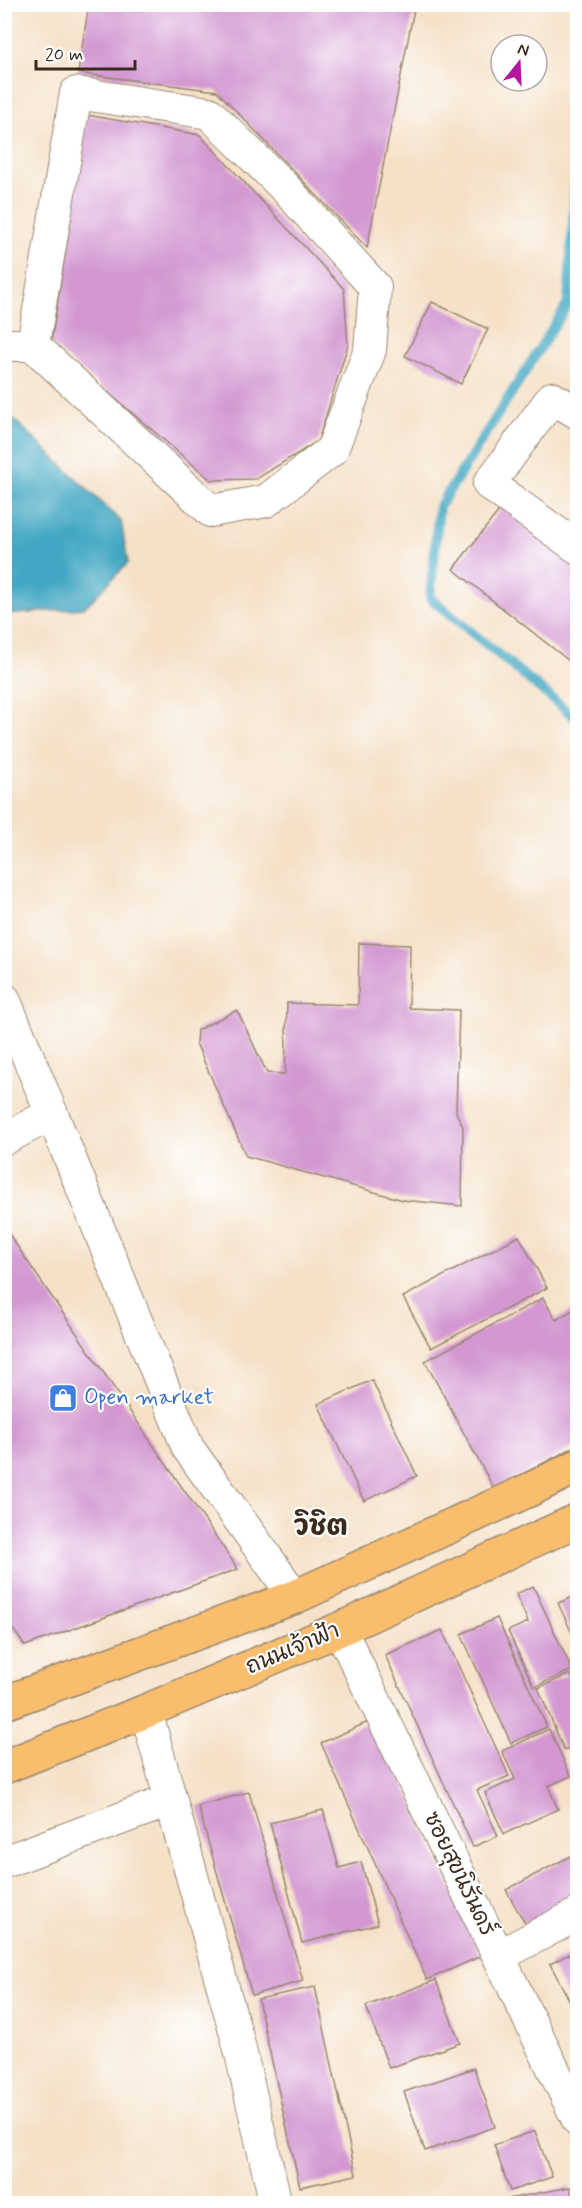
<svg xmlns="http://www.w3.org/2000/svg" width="582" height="2208" font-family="Mynerve,'Playpen Sans Thai',sans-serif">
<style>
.water{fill:#42a7c2;stroke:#3e6870;stroke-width:1.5}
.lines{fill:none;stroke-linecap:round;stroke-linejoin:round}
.stream{stroke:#42a7c2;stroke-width:10}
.building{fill:#d398d1}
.minor-casing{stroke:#988672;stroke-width:34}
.major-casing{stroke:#988672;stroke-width:36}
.minor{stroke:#fff;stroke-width:32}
.major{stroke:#f9be6d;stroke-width:33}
.labels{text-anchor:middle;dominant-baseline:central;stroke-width:4.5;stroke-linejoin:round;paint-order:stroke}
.shop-label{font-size:22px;fill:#366cbe;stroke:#fff;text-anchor:start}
.street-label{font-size:22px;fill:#3b2a1e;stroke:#fff}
.district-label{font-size:28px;font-weight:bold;fill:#3b2a1e;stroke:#fff}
</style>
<rect width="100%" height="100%" fill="#fff"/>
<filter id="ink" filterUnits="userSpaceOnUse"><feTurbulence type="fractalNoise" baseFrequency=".0167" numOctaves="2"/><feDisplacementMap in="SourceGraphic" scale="12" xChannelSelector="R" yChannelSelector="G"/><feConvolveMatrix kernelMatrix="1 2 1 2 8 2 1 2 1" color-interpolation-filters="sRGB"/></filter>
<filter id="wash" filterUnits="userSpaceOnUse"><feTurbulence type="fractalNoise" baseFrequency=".008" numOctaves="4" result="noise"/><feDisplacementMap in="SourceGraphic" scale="24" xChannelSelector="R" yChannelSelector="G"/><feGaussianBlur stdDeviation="1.35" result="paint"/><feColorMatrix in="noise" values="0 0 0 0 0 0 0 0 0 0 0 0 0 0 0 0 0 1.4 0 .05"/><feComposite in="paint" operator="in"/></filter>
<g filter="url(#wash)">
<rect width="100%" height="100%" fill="#f5e1c7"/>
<polygon class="water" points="4,410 121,521 128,563 84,608 5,615"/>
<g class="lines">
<polyline class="stream" points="578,144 568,304 439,507 430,598 578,720"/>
</g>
<g id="blocks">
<g class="building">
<polygon points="89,4 415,4 367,248 217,91 78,73"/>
<polygon points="87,115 200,135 344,289 348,345 318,441 256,479 211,480 51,344"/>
<polygon points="432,302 488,329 461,384 405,356"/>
<polygon points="502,507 578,567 578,668 453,569"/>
<polygon points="359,943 410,945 409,1008 459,1010 456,1112 463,1127 462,1206 403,1200 246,1156 196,1043 197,1030 237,1010 267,1073 285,1074 287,1003 358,1005"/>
<polygon points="4,1227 238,1569 25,1646 4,1617"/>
<polygon points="519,1236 547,1288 431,1348 403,1297"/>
<polygon points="543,1298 556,1320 574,1309 578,1315 578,1445 494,1489 425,1361"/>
<polygon points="372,1380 417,1476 364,1501 318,1404"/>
<polygon points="533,1586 572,1670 534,1687 508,1631 528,1622 516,1594"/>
<polygon points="578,1595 578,1646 558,1603"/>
<polygon points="497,1618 547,1727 511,1743 461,1634"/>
<polygon points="442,1630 509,1776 477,1790 498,1836 473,1847 385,1655"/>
<polygon points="570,1674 578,1692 578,1744 564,1750 538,1688"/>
<polygon points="375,1719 481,1956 427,1980 321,1743"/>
<polygon points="549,1729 571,1776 548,1786 558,1809 504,1834 485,1793 515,1779 502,1751"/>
<polygon points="249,1792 303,1981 252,1995 198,1806"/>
<polygon points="323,1810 339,1868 361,1862 378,1924 302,1943 270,1823"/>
<polygon points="578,1852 578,1904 529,1930 506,1890"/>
<polygon points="578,1949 578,2002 572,2005 550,1964"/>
<polygon points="436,1980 460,2043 389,2068 366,2006"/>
<polygon points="315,1987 356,2175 300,2187 258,1999"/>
<polygon points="474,2068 495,2127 425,2151 404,2092"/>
<polygon points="535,2131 552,2177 510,2191 494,2145"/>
<polygon points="570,2187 573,2204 492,2204 492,2202"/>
</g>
</g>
</g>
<g filter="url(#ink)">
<use href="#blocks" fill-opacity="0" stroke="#988672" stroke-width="1.5"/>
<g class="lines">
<g class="minor-casing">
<g id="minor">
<polyline points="4,345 33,345 211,511 266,501 332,450 370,350 375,287 287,190 209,113 76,93 33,345"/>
<polyline points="578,413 552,398 489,484 578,548"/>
<polyline points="4,999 52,1114"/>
<polyline points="4,1139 52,1114 188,1448 295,1597"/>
<polyline points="340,1629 578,2120"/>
<polyline points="146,1711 238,2041 276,2204"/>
<polyline points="4,1862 171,1800"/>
<polyline points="499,1956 578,1914"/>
</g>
</g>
<g class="major-casing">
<g id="major">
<polyline points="4,1703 295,1597 527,1491 578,1466"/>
<polyline points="4,1767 146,1711 340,1629 578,1520"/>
</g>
</g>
<use href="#minor" class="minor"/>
<use href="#major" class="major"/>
</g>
</g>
<defs>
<g id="shop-square" transform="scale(1.5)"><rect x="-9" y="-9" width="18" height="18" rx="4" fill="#3f7fe0" stroke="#fff"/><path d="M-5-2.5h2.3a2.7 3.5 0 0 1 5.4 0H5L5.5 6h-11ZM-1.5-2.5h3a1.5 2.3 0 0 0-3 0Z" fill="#fff"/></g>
</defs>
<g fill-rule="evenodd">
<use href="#shop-square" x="63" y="1398"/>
</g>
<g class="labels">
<g class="shop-label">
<text x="84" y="1398">Open market</text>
</g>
<g class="street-label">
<text transform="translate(293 1649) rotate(-23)">ถนนเจ้าฟ้า</text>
<text transform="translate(459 1874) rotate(64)">ซอยสุขนิรันดร์</text>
</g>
<g class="district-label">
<text x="321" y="1527">วิชิต</text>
</g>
</g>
<rect width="582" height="2208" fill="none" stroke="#fff" stroke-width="24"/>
<g transform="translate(519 63) rotate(18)"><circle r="28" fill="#ffffff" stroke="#b1aaa5" stroke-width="1.5"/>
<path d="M0-4.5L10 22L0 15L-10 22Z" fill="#b5179e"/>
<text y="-9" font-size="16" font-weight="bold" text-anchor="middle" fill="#3b2a1e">N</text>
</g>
<path d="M36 60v9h99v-9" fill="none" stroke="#3b2a1e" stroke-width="3"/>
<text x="45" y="60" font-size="18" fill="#3b2a1e" stroke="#ffffff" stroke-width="4.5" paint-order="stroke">20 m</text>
</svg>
